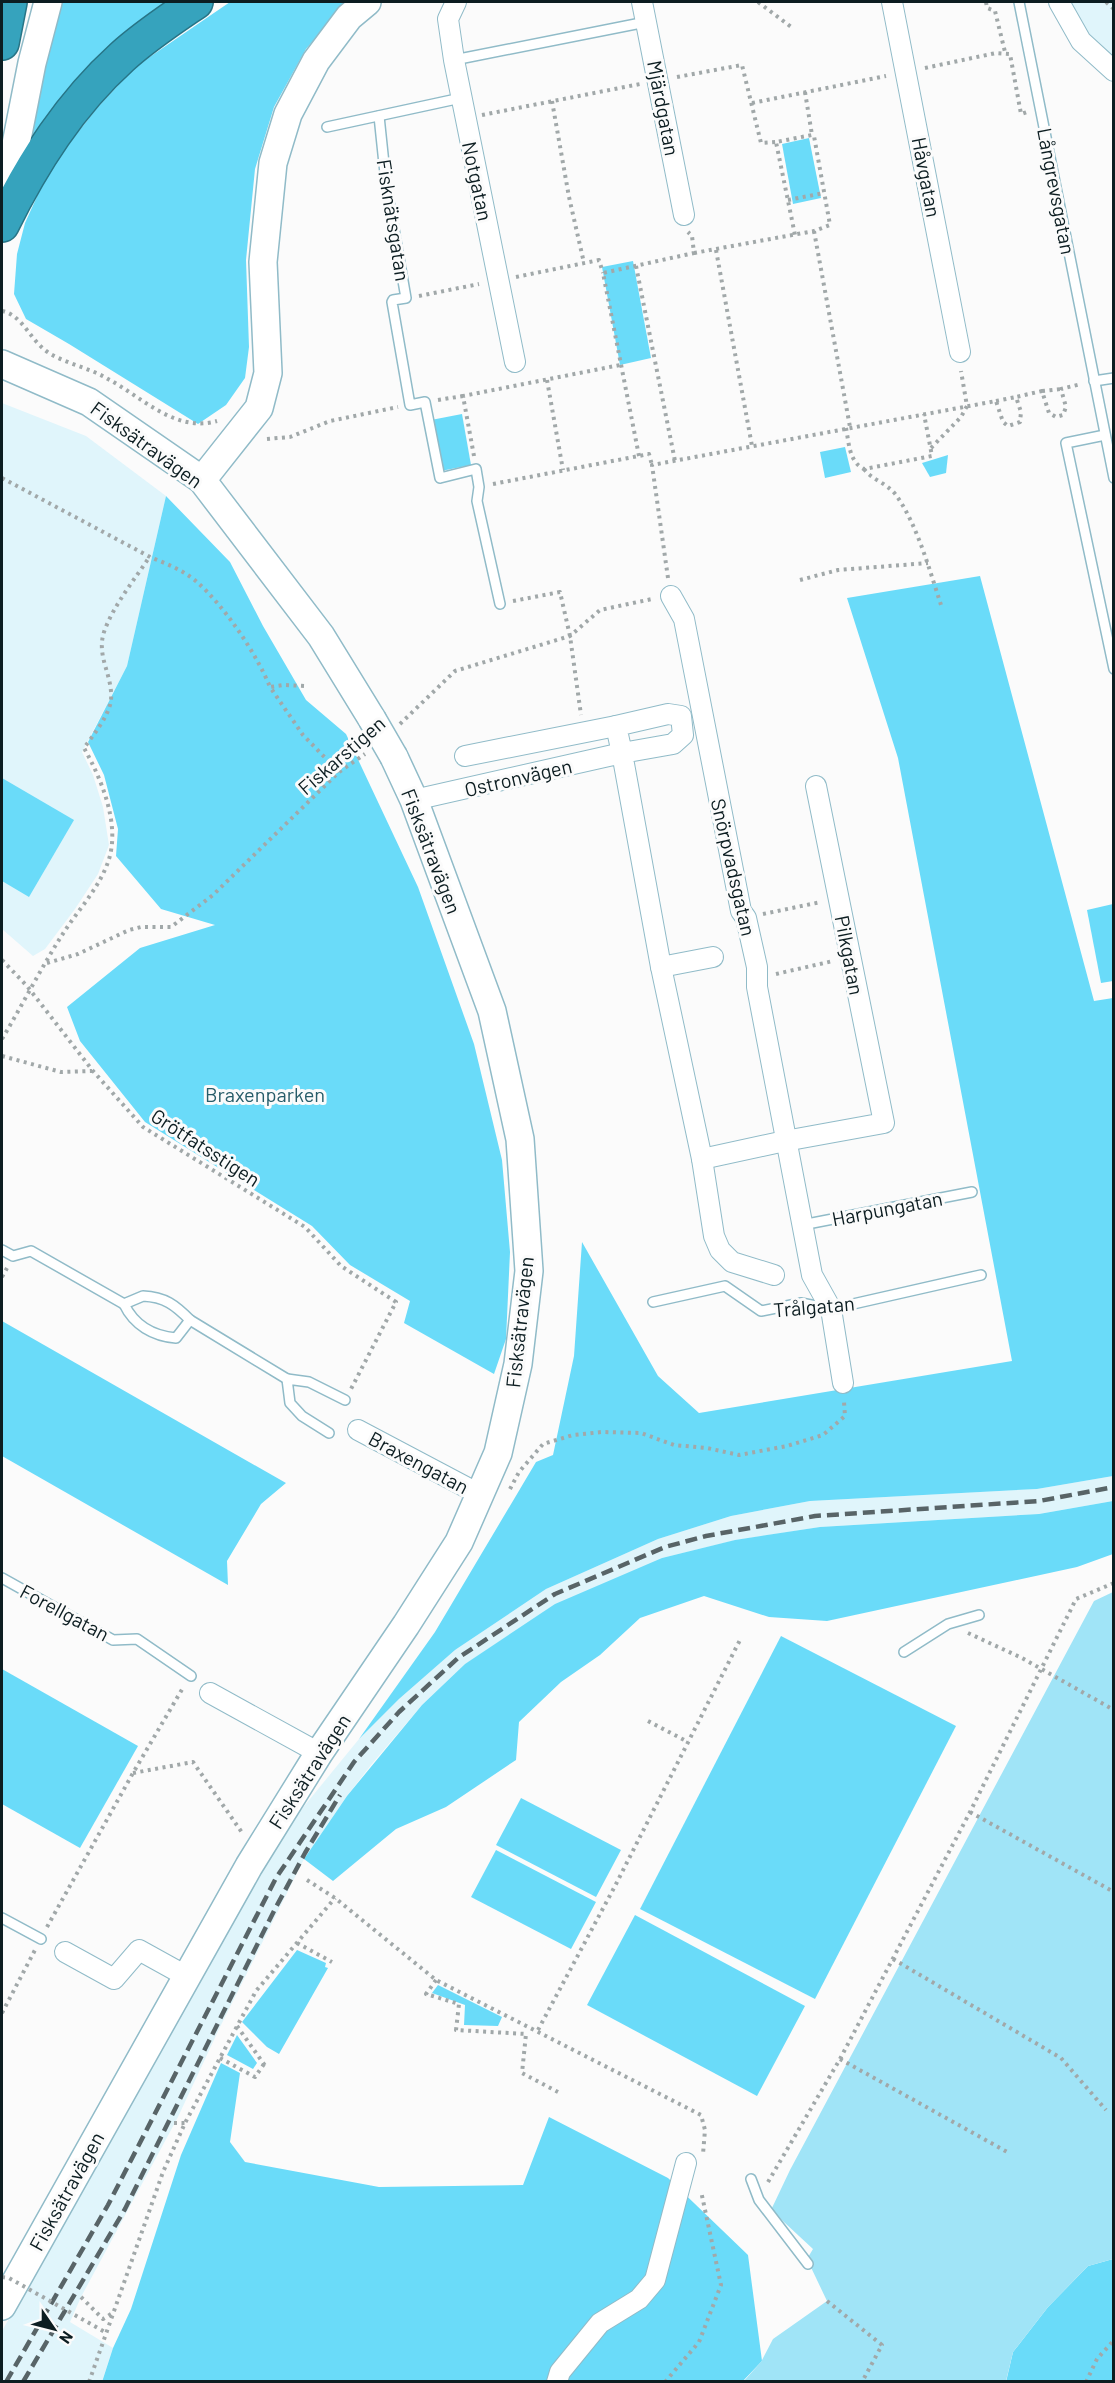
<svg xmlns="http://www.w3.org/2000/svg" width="1115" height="2383" font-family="Barlow,sans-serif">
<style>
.built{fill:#e0f5fb}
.green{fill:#6adbf9}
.water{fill:#a0e4f7}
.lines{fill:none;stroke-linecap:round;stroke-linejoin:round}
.lane-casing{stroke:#90bbc8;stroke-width:12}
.street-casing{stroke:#90bbc8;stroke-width:22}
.secondary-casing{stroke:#90bbc8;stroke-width:30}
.highway-casing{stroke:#277486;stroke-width:36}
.path{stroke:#a1a8a9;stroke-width:4;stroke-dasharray:3 4.5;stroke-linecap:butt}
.lane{stroke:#fff;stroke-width:9}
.street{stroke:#fff;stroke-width:20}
.secondary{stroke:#fff;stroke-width:27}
.highway{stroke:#36a3bd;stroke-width:33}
.rail{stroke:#586467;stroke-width:4.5;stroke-dasharray:12 6;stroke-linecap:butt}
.secondary-bridge-casing{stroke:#90bbc8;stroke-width:30;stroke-linecap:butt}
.path-bridge{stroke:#a1a8a9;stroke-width:4;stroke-dasharray:3 4.5;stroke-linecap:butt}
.secondary-bridge{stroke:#fff;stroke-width:27}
.labels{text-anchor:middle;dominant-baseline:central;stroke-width:6;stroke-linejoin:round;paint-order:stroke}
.street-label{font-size:20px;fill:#0c1d21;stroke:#fbfbfb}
.park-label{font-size:20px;fill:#265c69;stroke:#fbfbfb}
</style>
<rect width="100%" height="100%" fill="#fbfbfb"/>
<g class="built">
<polygon points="1071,2 1113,2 1113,55 1088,35"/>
<polygon points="2,403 86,436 166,496 127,666 82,752 93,775 103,807 109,845 98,874 75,909 45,949 33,956 2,929"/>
<polygon points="1113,1476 1113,1501 1039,1514 820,1527 736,1540 662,1558 465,1664 422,1705 371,1765 347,1796 304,1859 220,2027 178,2117 81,2297 70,2322 113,2348 102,2381 2,2382 2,2331 283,1832 359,1739 399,1699 455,1650 546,1589 658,1539 731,1516 810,1501 1037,1489"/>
</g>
<g class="green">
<polygon points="59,2 173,2 84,74 51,110 22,156"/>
<polygon points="230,2 347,2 306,49 274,107 255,169 246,260 249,347 245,378 226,405 198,424 69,344 26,319 14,294 17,254 25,223 50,168 97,108 135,67"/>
<polygon points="809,138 821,198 793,204 782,144"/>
<polygon points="633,261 651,358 620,365 602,267"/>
<polygon points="462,414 471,465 441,471 431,420"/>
<polygon points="845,447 851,472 825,478 820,452"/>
<polygon points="948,455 946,473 930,477 922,463"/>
<polygon points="166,496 230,562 263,626 306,700 346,734 418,887 474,1044 502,1160 510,1252 506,1339 494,1374 404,1323 410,1301 350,1265 312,1226 145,1122 80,1041 67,1007 140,948 215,925 161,909 116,856 118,829 104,775 88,742 127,666"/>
<polygon points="980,576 1094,1001 1113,998 1113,1476 1037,1489 810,1501 731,1516 658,1539 546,1589 455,1650 399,1699 359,1739 435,1632 536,1462 553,1455 574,1356 582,1242 658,1376 699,1413 1012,1361 898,758 847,598"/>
<polygon points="2,778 74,820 29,897 2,881"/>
<polygon points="1113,904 1113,981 1101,983 1087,910"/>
<polygon points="2,1321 286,1483 261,1504 227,1561 228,1585 2,1456"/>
<polygon points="1113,1501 1113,1554 1077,1567 827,1621 769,1617 704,1596 640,1618 600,1655 561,1682 519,1722 516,1760 446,1807 396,1829 333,1881 304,1859 347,1796 422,1705 465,1664 555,1604 662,1558 735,1540 820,1527 1039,1514"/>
<polygon points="781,1636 956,1726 815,1999 640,1909"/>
<polygon points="2,1669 138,1746 80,1848 2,1804"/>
<polygon points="521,1798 621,1850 596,1897 496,1845"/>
<polygon points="496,1850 596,1902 571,1949 471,1897"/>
<polygon points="635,1915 805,2006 757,2096 587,2005"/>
<polygon points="297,1950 326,1963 325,1967 328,1968 279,2054 267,2047 242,2022"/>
<polygon points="438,1985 502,2017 498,2026 464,2025 465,2005 432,1993"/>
<polygon points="237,2035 257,2063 253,2069 227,2055"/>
<polygon points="221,2063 240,2073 230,2142 245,2162 379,2187 523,2185 549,2117 668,2178 748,2255 762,2361 742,2382 102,2382 113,2348 131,2309 181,2155"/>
<polygon points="1113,2259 1113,2381 1006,2382 1013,2352 1048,2307 1088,2266"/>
</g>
<polygon class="water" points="1113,1592 1113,2259 1088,2266 1048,2307 1013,2352 1006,2381 743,2382 761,2362 773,2339 827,2301 807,2259 813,2249 771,2210 790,2170 1094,1601"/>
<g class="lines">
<g class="lane-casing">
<g id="lane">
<polyline points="1019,2 1114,478"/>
<polyline points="454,60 646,22"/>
<polyline points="379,116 386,183 406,298 393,300 392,302 410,405 425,402 440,478 476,469 479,487 477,501 500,604"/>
<polyline points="327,127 461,98"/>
<polyline points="1094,381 1114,378"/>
<polyline points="1105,435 1066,443 1114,669"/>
<polyline points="802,1225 972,1192"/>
<polyline points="2,1250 13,1256 31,1251 124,1304"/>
<path d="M143 1296C165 1297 175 1305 190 1320L176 1338C153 1336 134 1325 124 1304Z"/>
<polyline points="653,1302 725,1286 761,1311 801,1303 831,1309 981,1275"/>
<polyline points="190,1320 287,1379"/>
<polyline points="329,1433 302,1416 290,1403 287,1379 309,1382 345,1400"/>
<polyline points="2,1578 113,1640 137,1639 191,1676"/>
<polyline points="904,1652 948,1624 979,1615"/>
<polyline points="2,1918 41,1939"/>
<polyline points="751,2179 759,2200 808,2264"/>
</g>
</g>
<g class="street-casing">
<g id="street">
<polyline points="456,2 448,19 454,60 515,362"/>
<polyline points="642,2 684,215"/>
<polyline points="892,2 960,352"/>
<polyline points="1059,2 1081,41 1114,71"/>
<polyline points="671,596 684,619 741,911 746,918 757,967 757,987 812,1275 831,1309 843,1383"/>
<polyline points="465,756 616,726"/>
<polyline points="414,800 622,753 673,744 683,735 681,716 668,714 616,726 622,753 661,967 702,1159 714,1236 720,1250 732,1262 774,1275"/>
<polyline points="661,967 713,957"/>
<polyline points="702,1159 785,1141 884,1123 816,786"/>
<polyline points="358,1430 479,1494"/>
<polyline points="210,1693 319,1753"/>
<polyline points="65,1952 114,1979 139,1950 186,1976"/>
<polyline points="557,2382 560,2372 600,2323 639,2299 655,2280 686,2163"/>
</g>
</g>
<g class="secondary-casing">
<g id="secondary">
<polyline points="3,210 32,63 48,2"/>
<polyline points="2,364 89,402 202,480 321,636 372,719"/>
<polyline points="202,480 259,408 268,373 263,262 273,163 288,114 316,61 349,17 367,2"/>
<polyline points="2,2306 249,1866 319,1753 406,1625 459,1542 498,1453 518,1364 529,1271 520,1139 492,1011 414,800 394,757"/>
</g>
</g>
<g class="highway-casing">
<g id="highway">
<polyline points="2,43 10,2"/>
<path d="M2 225C33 162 70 104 122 57 145 36 171 19 196 2"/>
</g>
</g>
<g class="path">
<polyline points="758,2 794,29"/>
<polyline points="986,2 987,8 995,11 1005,52"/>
<polyline points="1106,2 1114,9"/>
<polyline points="925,68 996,53 1010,54 1021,114 1027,112"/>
<polyline points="677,77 742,65 761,143 776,142"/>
<polyline points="805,92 812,135"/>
<polyline points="552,101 569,197 584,263"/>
<polyline points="752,103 886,76"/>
<polyline points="482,115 640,84"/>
<polyline points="788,200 824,193"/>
<polyline points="814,231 850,427"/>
<polyline points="716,250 752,446"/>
<polyline points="694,253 814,231 830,225 814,136 812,135 776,142 795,235"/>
<polyline points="636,266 675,461"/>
<polyline points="516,277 599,260 603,273"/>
<polyline points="419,296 479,284"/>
<path d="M2 311C23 315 30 341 49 353 67 364 90 368 108 379 142 397 175 433 217 421"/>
<polyline points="547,380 563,470"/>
<polyline points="1042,391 1061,389"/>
<polyline points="438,400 463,396"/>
<polyline points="996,401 1016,397"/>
<path d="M846 428C849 443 849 462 864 469L932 456 924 414"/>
<polyline points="267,439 290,437 330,421 398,407"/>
<polyline points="931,448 961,417 967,406 961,371"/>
<polyline points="474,456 463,396 620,365"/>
<polyline points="639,456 603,273 694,253 692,236 688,232"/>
<path d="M864 469C872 480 887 483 896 495 918 526 930 572 942 608"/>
<path d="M2 478 152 558C168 564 184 571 197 582 225 607 256 653 270 687"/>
<polyline points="493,484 649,454 652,465"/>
<polyline points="668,578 652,465 996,401 1003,422 1008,426 1020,422 1021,412 1016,397 1042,391 1049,413 1056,417 1063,415 1066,407 1061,389 1081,384"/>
<polyline points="800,580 838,570 928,563"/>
<polyline points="513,601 560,592 570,636 581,715"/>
<polyline points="304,686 284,685 270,687 303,735 339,772"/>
<polyline points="400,724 455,671 570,636 600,610 652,599"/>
<polyline points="763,914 821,902"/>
<polyline points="2,960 27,986 93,1071 143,1127 305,1227 341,1266 396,1302 351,1389"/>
<polyline points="47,963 78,954 129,930 141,927 171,927 213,895 339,772 365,754"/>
<polyline points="776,974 833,961"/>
<path d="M2 1039C23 1004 42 966 64 932 79 909 99 888 108 862 121 826 102 780 84 748 94 734 109 716 111 700 113 675 96 657 104 632 113 606 135 579 150 556"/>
<polyline points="2,1056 61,1072 92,1071"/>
<polyline points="2,1277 7,1268"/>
<polyline points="510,1489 519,1472 543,1444 573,1435 602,1432 641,1433 674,1445 707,1448 739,1455 787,1446 823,1435 845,1416 844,1402"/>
<polyline points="968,1633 1022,1658 1114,1710"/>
<polyline points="648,1721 688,1742"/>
<polyline points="133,1773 193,1762 243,1834"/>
<polyline points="970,1812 1114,1892"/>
<polyline points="307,1880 335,1898 436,1980 701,2115 705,2130 703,2154"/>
<polyline points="47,1927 133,1773 184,1686"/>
<polyline points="297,1943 332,1962"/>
<polyline points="893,1959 1061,2058 1106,2110"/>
<polyline points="436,1980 426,1994 459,2004 456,2030 526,2034 522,2073 558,2092"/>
<polyline points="2,2013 35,1950"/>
<polyline points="237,2026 266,2067"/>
<polyline points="538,2030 615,1886 741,1638"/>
<polyline points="220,2058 255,2077 264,2064"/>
<polyline points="840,2059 1009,2153"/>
<polyline points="174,2123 185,2123"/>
<polyline points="768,2182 840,2059 970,1812 1076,1599 1114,1583"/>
<polyline points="81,2297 103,2319 111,2314"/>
<polyline points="827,2301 882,2345 862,2382"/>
<polyline points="89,2382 163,2172 185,2123 256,1991 335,1898"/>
<polyline points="665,2382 699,2342 721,2285 701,2191"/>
<polyline points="1086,2382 1097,2359 1114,2340"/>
</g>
<use href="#lane" class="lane"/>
<use href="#street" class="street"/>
<use href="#secondary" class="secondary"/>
<use href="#highway" class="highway"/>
<g class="rail">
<polyline points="6,2382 108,2205 276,1878 354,1762 399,1712 458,1658 555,1594 665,1547 706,1536 815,1516 1039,1501 1114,1487"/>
<polyline points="23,2382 125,2209 275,1909 305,1853 340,1795"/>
</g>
<g class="secondary-bridge-casing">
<polyline id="secondary-bridge" points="372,719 394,757"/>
</g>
<polyline class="path-bridge" points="2,2277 9,2278 105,2332"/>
<use href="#secondary-bridge" class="secondary-bridge"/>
</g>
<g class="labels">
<g class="street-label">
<text transform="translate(664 108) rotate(79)">Mjärdgatan</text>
<text transform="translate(927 177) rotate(79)">Håvgatan</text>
<text transform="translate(478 181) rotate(78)">Notgatan</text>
<text transform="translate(1057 191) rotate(79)">Långrevsgatan</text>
<text transform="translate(394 220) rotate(81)">Fisknätsgatan</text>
<text transform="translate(147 444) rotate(36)">Fisksätravägen</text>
<text transform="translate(341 755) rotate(-41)">Fiskarstigen</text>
<text transform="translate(518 777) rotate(-13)">Ostronvägen</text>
<text transform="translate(432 851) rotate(69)">Fisksätravägen</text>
<text transform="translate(734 867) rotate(77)">Snörpvadsgatan</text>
<text transform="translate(850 955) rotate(79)">Pilkgatan</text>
<text transform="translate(206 1147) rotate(33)">Grötfatsstigen</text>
<text transform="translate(887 1208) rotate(-11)">Harpungatan</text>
<text transform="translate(814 1306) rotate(-5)">Trålgatan</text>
<text transform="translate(519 1322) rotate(-84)">Fisksätravägen</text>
<text transform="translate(419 1462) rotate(28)">Braxengatan</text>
<text transform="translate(65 1612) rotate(28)">Forellgatan</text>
<text transform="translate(309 1771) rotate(-57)">Fisksätravägen</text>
<text transform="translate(66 2191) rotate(-61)">Fisksätravägen</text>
</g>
<g class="park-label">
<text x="265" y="1094">Braxenparken</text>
</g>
</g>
<rect width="1115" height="2383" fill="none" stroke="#0c1d21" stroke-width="6"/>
<g transform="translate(54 2329) rotate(125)" stroke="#fbfbfb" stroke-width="4.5" paint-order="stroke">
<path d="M0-4.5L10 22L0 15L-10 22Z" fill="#0c1d21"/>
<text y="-9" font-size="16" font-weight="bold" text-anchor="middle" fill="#0c1d21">N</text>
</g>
</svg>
